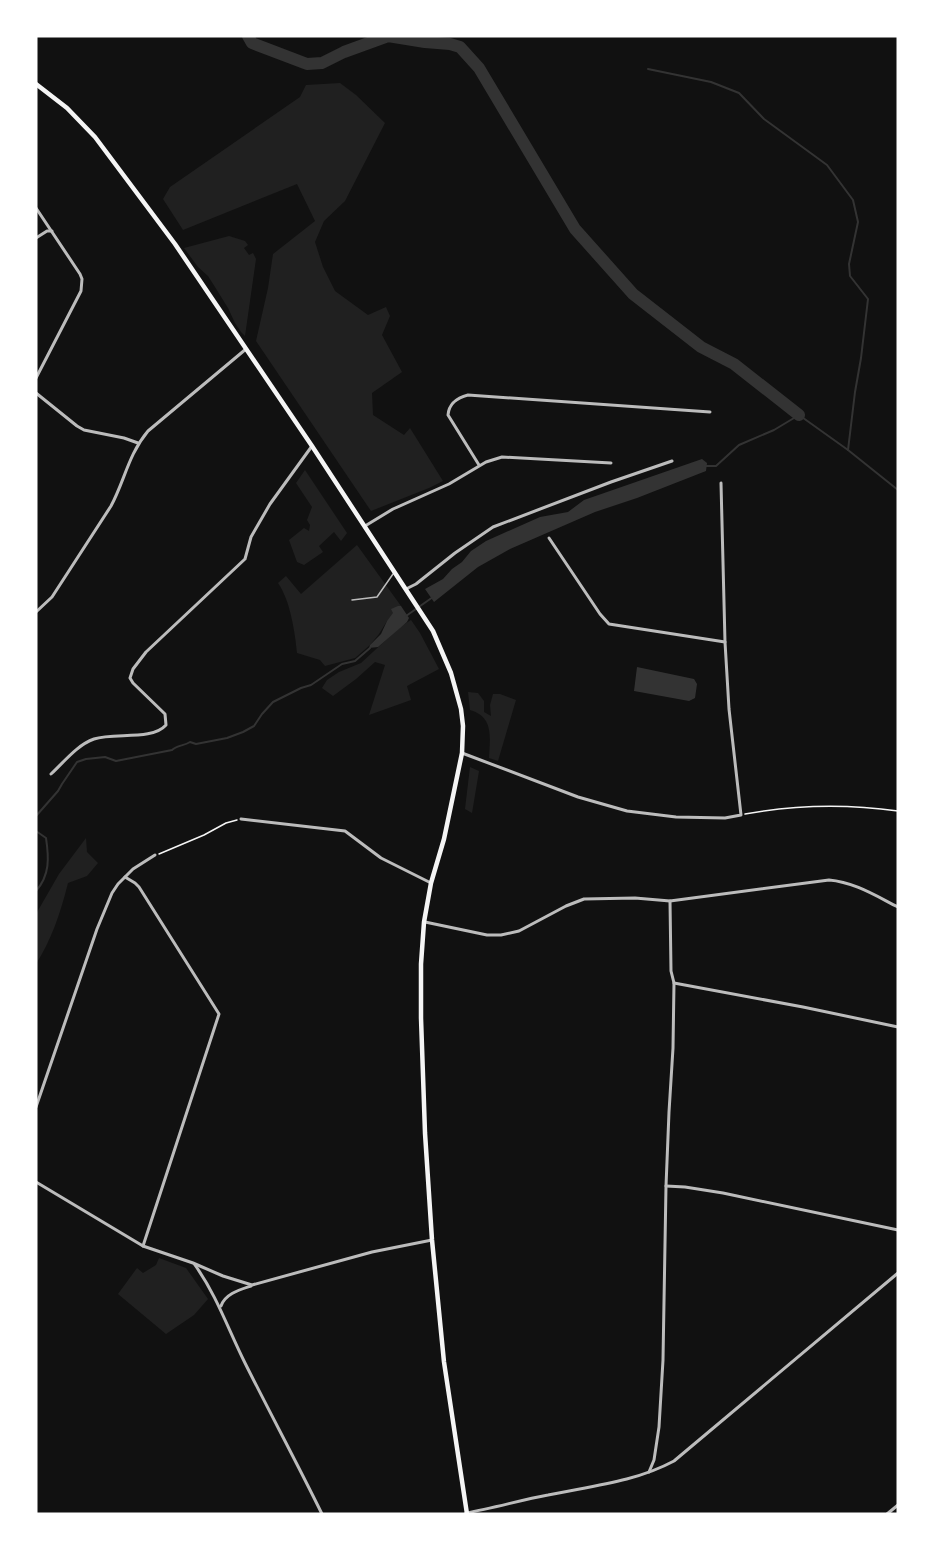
<svg xmlns="http://www.w3.org/2000/svg" width="934" height="1550" font-family="'PT Sans',sans-serif">
<style>
.green{fill:#202020}
.water{fill:#333}
.lines{fill:none;stroke-linecap:round;stroke-linejoin:round}
.stream{stroke:#333;stroke-width:2}
.river{stroke:#333;stroke-width:12}
.path{stroke:#f5f5f5;stroke-width:1.5}
.service{stroke:#bcbcbc;stroke-width:1.5}
.minor{stroke:#bcbcbc;stroke-width:3}
.primary{stroke:#f5f5f5;stroke-width:4.5}
</style>
<rect width="100%" height="100%" fill="#111"/>
<g class="green">
<polygon points="340,83 356,95 385,123 345,201 324,221 315,242 323,267 335,291 368,315 386,307 390,316 382,335 402,372 372,393 373,415 404,435 410,428 443,481 429,488 371,511 256,341 268,288 273,254 315,221 297,184 183,230 163,199 170,187 300,97 306,85"/>
<polygon points="229,236 245,241 248,245 244,248 249,255 253,253 256,259 245,336 241,332 235,323 228,308 215,287 208,276 198,267 184,248"/>
<polygon points="305,470 347,533 341,541 334,532 319,546 323,552 304,565 297,562 289,540 304,528 309,531 310,525 307,520 312,507 296,483"/>
<path d="M357 545 401 606 387 621 379 634 370 645 355 658 325 666 320 660 297 653C295 631 290 600 278 583L286 576 301 594Z"/>
<polygon points="411,620 420,633 439,669 407,686 411,700 369,715 385,665 375,662 356,679 333,696 322,688 327,680 339,672 361,663 400,627"/>
<path d="M468 692 478 693 484 701V712L491 716 490 705 493 694H500L516 700 498 761 489 758C490 737 494 717 470 710Z"/>
<polygon points="470,767 479,771 472,813 465,809"/>
<path d="M86 838 87 852 98 863 87 876 68 883C61 911 52 939 36 964V914L59 874Z"/>
<polygon points="159,1258 186,1268 208,1299 194,1315 166,1334 118,1294 137,1268 143,1273 156,1265"/>
</g>
<g class="water">
<polygon points="702,459 707,463 706,471 637,498 595,512 510,549 478,567 434,602 425,589 443,579 452,569 462,562 471,551 486,541 540,517 568,512 584,500"/>
<polygon points="398,606 401,606 409,618 407,622 378,647 369,648 370,645 381,634 387,621 393,613 391,609"/>
<polygon points="637,667 694,679 697,684 695,698 689,701 634,691"/>
</g>
<g class="lines">
<g class="stream">
<polyline points="648,69 711,82 739,93 764,119 827,165 853,200 858,222 849,264 850,276 868,299 861,358 855,392 848,450 898,490"/>
<polyline points="704,466 716,466 739,445 774,430 799,415 848,450"/>
<polyline points="406,616 433,597"/>
<path d="M36 816 58 791 62 784 77 762 86 759 105 757 116 761 172 750C177 745 184 746 190 742L196 744 227 738 243 732 254 726 262 714 273 702 301 688 311 685 342 664 355 661 370 648"/>
<path d="M36 831 46 838C49 858 50 875 36 891"/>
</g>
<polyline class="river" points="248,36 252,43 307,64 322,63 344,52 388,36 425,42 450,44 460,47 479,68 575,229 633,294 701,347 734,364 799,415"/>
<g class="path">
<path d="M745 814C794 805 848 804 898 811"/>
<polyline points="159,854 204,835 226,823 237,820"/>
</g>
<polyline class="service" points="352,600 377,597 393,574"/>
<g class="minor">
<polyline points="36,208 80,274 82,279 81,291 36,378"/>
<polyline points="36,238 47,231 52,231"/>
<polyline points="36,393 77,426 84,430 124,438 138,443"/>
<path d="M479 465 448 415C449 403 457 398 468 395L710 412"/>
<polyline points="365,526 393,509 449,484 486,462 502,457 611,463"/>
<polyline points="549,538 600,614 609,624 725,642"/>
<polyline points="406,589 416,584 455,553 493,527 611,482 672,461"/>
<path d="M36 612 52 597 111 506C125 480 128 455 148 431L246 349"/>
<polyline points="462,753 578,797 627,811 676,817 725,818 741,815 729,709 725,642 721,483"/>
<path d="M51 774C64 762 77 745 94 739 114 732 152 741 166 725L165 714 133 683 130 678 133 669 146 652 245 559 251 537 270 504 312 446"/>
<polyline points="241,819 345,831 381,858 431,883"/>
<polyline points="125,877 135,883 139,887 219,1014 143,1246"/>
<path d="M425 922 487 935H501L519 931 566 906 584 899 635 898 670 901 829 880C854 882 876 896 898 907"/>
<polyline points="674,983 803,1007 898,1027"/>
<polyline points="36,1107 97,929 112,893 118,884 133,869 155,855"/>
<polyline points="36,1182 143,1246 193,1263 223,1276 252,1285 372,1252 432,1240"/>
<polyline points="666,1186 685,1187 723,1193 898,1230"/>
<path d="M195 1265C217 1296 228 1329 245 1363 270 1413 297 1463 322 1514"/>
<path d="M221 1306C225 1294 239 1290 251 1286"/>
<polyline points="649,1472 654,1460 659,1427 663,1360 666,1186 669,1112 673,1048 674,983 671,971 670,901"/>
<path d="M466 1513C494 1508 521 1500 548 1495 591 1486 635 1482 674 1461L898 1273"/>
<polyline points="887,1514 898,1505"/>
</g>
<polyline class="primary" points="36,84 67,108 95,137 175,244 312,446 433,631 451,673 461,709 463,726 462,753 444,839 431,883 424,922 421,964 421,1018 425,1133 432,1240 444,1362 467,1514"/>
</g>
<rect width="934" height="1550" fill="none" stroke="#ffffff" stroke-width="75"/>
</svg>
